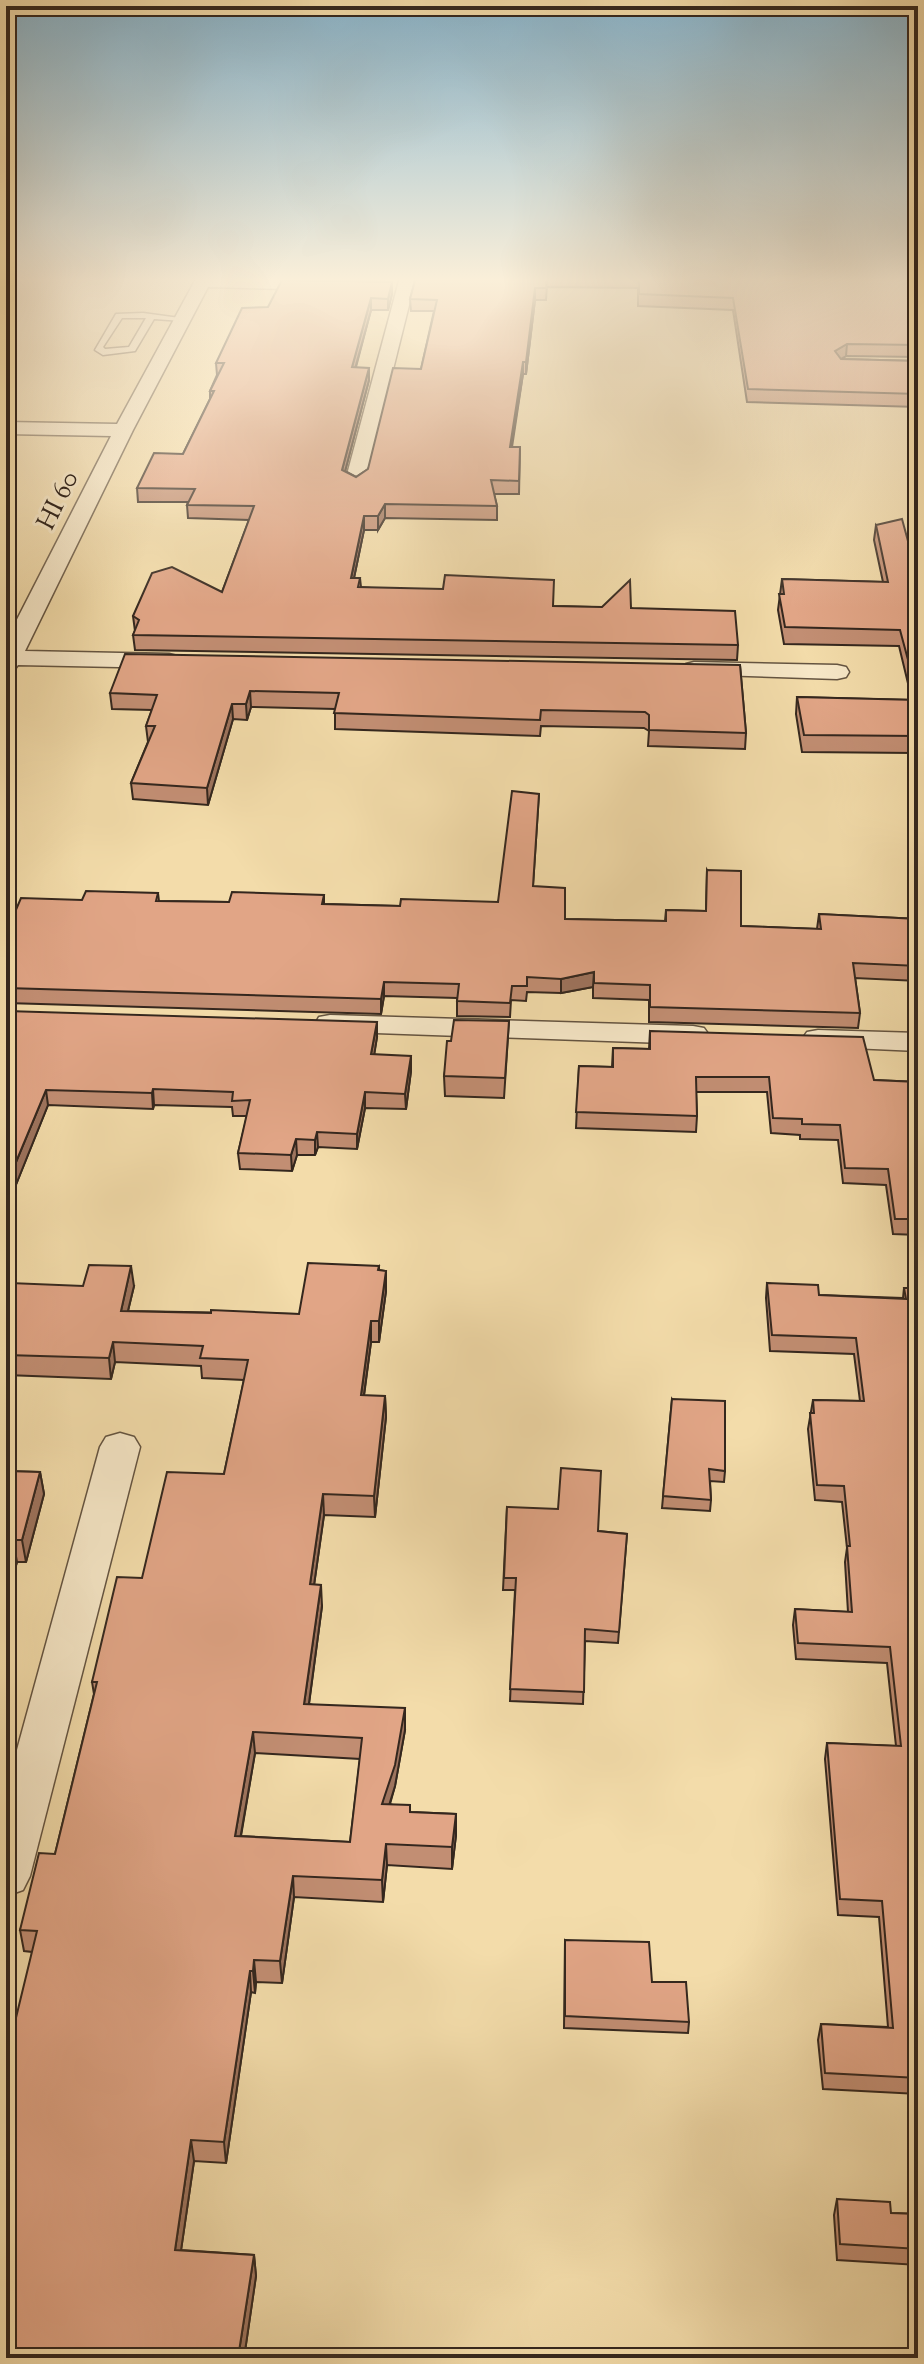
<svg xmlns="http://www.w3.org/2000/svg" width="924" height="2364" font-family="'Sorts Mill Goudy',serif">
<style>
.lines{fill:none;stroke-linecap:round;stroke-linejoin:round}
.lane-casing{stroke:#645441;stroke-width:3}
.street-casing{stroke:#645441;stroke-width:3}
.lane{fill:#f7e8c8;fill-rule:evenodd}
.street{fill:#f7e8c8;fill-rule:evenodd}
.wall{fill:#c28e73;stroke:#34271e;stroke-width:2;fill-rule:evenodd}
.shaded-wall{fill:#9e745e;stroke:#34271e;stroke-width:2}
.building{fill:#e1a586;stroke:#34271e;stroke-width:2;fill-rule:evenodd}
.labels{text-anchor:middle;dominant-baseline:central;stroke-width:6;stroke-linejoin:round;paint-order:stroke}
.far-street-label{font-size:26px;fill:#34271e;stroke:#f7e8c8}
</style>
<rect width="100%" height="100%" fill="#f3dcaa"/>
<filter id="stains"><feTurbulence type="fractalNoise" baseFrequency=".0025" numOctaves="4"/><feColorMatrix values="0 0 0 0 .2 0 0 0 0 .09 0 0 0 0 .02 0 0 0 .5 -.17"/></filter>
<radialGradient id="worn" r=".72"><stop offset=".6" stop-color="#630" stop-opacity="0"/><stop offset="1" stop-color="#630" stop-opacity=".3"/></radialGradient>
<g class="lines">
<g class="lane-casing">
<path id="lane" d="M143 313 187 319 183 321 154 319 135 351 103 355 95 350 116 314ZM122 318H146L129 347 105 349 103 347Z"/>
</g>
<g class="street-casing">
<g id="street">
<polygon points="197,277 326,280 334,285 326,290 208,287 133,430 25,651 169,654 177,656 181,661 177,666 169,668 18,665 14,670 6,672 6,641 111,436 6,434 6,422 117,424"/>
<polygon points="400,277 416,277 365,482 355,488 345,482"/>
<polygon points="694,662 837,665 846,667 849,672 846,677 837,679 686,674 682,669 686,664"/>
<polygon points="330,1015 693,1026 704,1028 709,1035 704,1042 693,1044 319,1031 315,1024 319,1017"/>
<polygon points="818,1030 918,1033 918,1051 807,1046 802,1039 807,1032"/>
<polygon points="120,1433 134,1437 140,1447 30,1876 23,1890 6,1896 6,1790 100,1447 106,1437"/>
</g>
</g>
<use href="#lane" class="lane"/>
<use href="#street" class="street"/>
</g>
<g class="wall">
<polygon points="328,277 398,277 397,278"/>
<polygon points="416,277 918,277 918,357 846,356 842,359 918,361 918,407 747,402 733,310 638,306 638,288 547,287 546,300 535,300 526,374 523,374 512,447 520,447 519,494 494,494 497,506 497,520 385,518 378,530 364,530 354,578 360,578 361,587 553,606 631,608 738,645 737,660 135,650 133,635 135,631 133,616 222,592 249,520 188,518 187,505 188,502 138,502 137,488 183,454 210,399 210,391 217,375 216,363 268,307 392,294 388,310 371,310 356,367 369,380 345,471 356,477 368,469 421,369 434,311 411,311 410,299"/>
<polygon points="876,525 918,578 918,766 917,766 914,753 802,752 796,714 797,697 912,700 899,646 784,644 778,610 782,579 883,582 874,540"/>
<polygon points="740,665 746,733 745,749 648,746 649,731 644,728 541,726 540,736 335,729 335,709 251,707 247,720 233,719 208,805 133,799 131,783 148,742 146,726 152,710 112,709 110,693"/>
<polygon points="539,794 533,886 565,919 665,921 666,910 706,911 707,870 741,926 817,929 819,914 918,919 918,981 855,978 860,1013 858,1028 649,1022 649,1000 593,998 593,987 561,993 527,992 526,1001 511,1000 510,1017 457,1016 457,998 384,996 381,1014 6,1003 6,933 82,900 158,893 159,901 229,902 324,895 324,904 400,906 498,902"/>
<polygon points="6,1011 377,1037 374,1054 411,1071 406,1109 365,1108 357,1149 318,1147 315,1155 297,1155 292,1171 240,1169 238,1153 247,1116 233,1116 232,1107 154,1105 153,1109 48,1105 9,1202 6,1202"/>
<polygon points="509,1021 504,1098 445,1096 444,1076 451,1041"/>
<polygon points="650,1031 874,1080 918,1082 918,1235 893,1234 886,1185 843,1183 838,1140 800,1139 800,1135 771,1133 767,1092 696,1092 697,1116 696,1132 576,1128 579,1066 612,1067 613,1048 649,1049"/>
<path d="M379 1266V1270L386 1271V1291L379 1342H371L364 1396H385L386 1417 375 1517 324 1515 314 1585 322 1606 309 1704 405 1730 395 1786 390 1804 411 1812 456 1814V1835L452 1869 387 1865 383 1902 294 1897 282 1983 256 1982 255 1993 251 1992 226 2163 194 2161 181 2250 254 2255 256 2276 244 2358H6L32 1952 24 1951 20 1930 55 1854 94 1694 92 1682 142 1578 224 1474 244 1380 202 1378 201 1366 115 1362 111 1379 6 1375V1294L83 1286H134L128 1311 299 1314ZM255 1753 360 1759 350 1842 241 1836Z"/>
<polygon points="767,1283 819,1295 903,1298 904,1288 918,1288 918,2094 823,2089 818,2040 821,2024 888,2027 879,1917 838,1915 825,1759 827,1743 896,1746 887,1663 796,1659 793,1625 795,1609 848,1612 845,1562 847,1548 842,1502 815,1500 808,1429 813,1400 860,1401 854,1354 770,1351 766,1298"/>
<polygon points="672,1399 725,1471 724,1482 710,1481 711,1500 710,1511 662,1508"/>
<polygon points="6,1471 40,1472 44,1494 26,1562 17,1562 6,1601"/>
<polygon points="507,1507 598,1531 627,1534 618,1643 585,1641 583,1704 510,1701 515,1590 503,1590"/>
<polygon points="565,1940 652,1982 689,2022 688,2033 564,2028"/>
<polygon points="837,2199 891,2213 918,2214 918,2265 837,2260 834,2215"/>
</g>
<g class="shaded-wall">
<polygon points="392,282 392,294 388,310 388,299"/>
<polygon points="535,288 535,300 526,374 526,362"/>
<polygon points="371,298 371,310 352,380 352,367"/>
<polygon points="847,344 846,356 834,363 835,351"/>
<polygon points="523,362 523,374 509,460 510,447"/>
<polygon points="369,368 369,380 342,483 342,470"/>
<polygon points="385,504 385,518 378,530 378,516"/>
<polygon points="364,516 364,530 351,592 351,578"/>
<polygon points="250,691 251,707 247,720 246,704"/>
<polygon points="232,704 233,719 208,805 207,788"/>
<polygon points="594,972 593,987 561,993 561,979"/>
<polygon points="384,982 384,996 381,1014 381,999"/>
<polygon points="377,1022 377,1037 372,1069 371,1054"/>
<polygon points="411,1056 411,1071 406,1109 405,1094"/>
<polygon points="153,1089 154,1105 153,1109 152,1093"/>
<polygon points="46,1090 48,1105 9,1202 6,1186"/>
<polygon points="365,1092 365,1108 357,1149 357,1134"/>
<polygon points="317,1132 318,1147 315,1155 315,1140"/>
<polygon points="296,1139 297,1155 292,1171 291,1155"/>
<polygon points="131,1266 134,1286 123,1331 121,1311"/>
<polygon points="386,1271 386,1291 379,1342 379,1321"/>
<polygon points="371,1321 371,1342 361,1416 361,1395"/>
<polygon points="113,1342 115,1362 111,1379 109,1358"/>
<polygon points="385,1396 386,1417 375,1517 374,1496"/>
<polygon points="40,1472 44,1494 26,1562 22,1540"/>
<polygon points="323,1494 324,1515 311,1606 310,1584"/>
<polygon points="13,1540 17,1562 6,1601 6,1565"/>
<polygon points="321,1585 322,1606 306,1725 304,1704"/>
<polygon points="405,1708 405,1730 395,1786 383,1825 382,1804"/>
<polygon points="253,1732 255,1753 237,1857 235,1836"/>
<polygon points="456,1814 456,1835 452,1869 452,1847"/>
<polygon points="386,1844 387,1865 383,1902 382,1880"/>
<polygon points="293,1876 294,1897 282,1983 280,1961"/>
<polygon points="254,1960 256,1982 255,1993 253,1971"/>
<polygon points="250,1971 251,1992 226,2163 224,2142"/>
<polygon points="191,2140 194,2161 178,2271 175,2250"/>
<polygon points="254,2255 256,2276 244,2358 238,2358"/>
</g>
<g class="building">
<polygon points="416,277 547,277 546,288 535,288 526,362 523,362 510,447 520,447 519,481 491,480 497,506 385,504 378,516 364,516 351,578 360,578 358,587 443,589 445,575 554,580 553,606 602,607 630,580 631,608 735,611 738,645 133,635 139,620 133,616 152,573 172,567 222,592 254,506 187,505 195,489 137,488 154,453 183,454 214,391 210,391 224,363 216,363 242,308 268,307 282,280 392,282 388,299 371,298 352,367 369,368 342,470 356,477 368,469 393,368 421,369 437,300 410,299"/>
<polygon points="639,277 918,277 918,345 847,344 835,351 841,359 918,361 918,394 748,389 733,298 639,294"/>
<polygon points="902,519 918,578 918,697 900,630 785,627 779,594 784,594 782,579 888,582 876,525"/>
<polygon points="125,654 740,665 746,733 649,730 649,715 645,712 541,710 540,720 334,713 339,693 250,691 246,704 232,704 207,788 131,783 155,726 146,726 157,695 110,693"/>
<polygon points="797,697 918,700 918,744 917,736 804,735"/>
<polygon points="512,791 539,794 533,886 565,888 565,919 666,921 666,910 706,911 707,870 741,871 741,926 821,929 819,914 918,919 918,966 853,963 860,1013 650,1007 650,985 594,983 594,972 561,979 527,977 527,986 512,986 510,1003 457,1001 459,984 384,982 381,999 6,988 6,960 11,948 6,948 6,933 21,898 82,900 86,891 158,893 156,901 229,902 232,892 324,895 322,904 400,906 401,899 498,902"/>
<polygon points="6,1011 377,1022 371,1054 411,1056 405,1094 365,1092 357,1134 317,1132 315,1140 296,1139 291,1155 238,1153 250,1100 232,1101 233,1092 153,1089 152,1093 46,1090 6,1186"/>
<polygon points="454,1020 509,1021 505,1078 444,1076 447,1041 451,1041"/>
<polygon points="650,1031 863,1037 874,1080 918,1082 918,1219 895,1219 888,1169 845,1168 840,1125 802,1124 802,1119 773,1118 769,1077 696,1077 697,1116 576,1112 579,1066 613,1067 613,1048 650,1049"/>
<path d="M308 1263 379 1266 378 1270 386 1271 379 1321H371L361 1395 385 1396 374 1496 323 1494 310 1584 321 1585 304 1704 405 1708 395 1765 382 1804 410 1805V1812L456 1814 452 1847 386 1844 382 1880 293 1876 280 1961 254 1960 253 1971H250L224 2142 191 2140 175 2250 254 2255 238 2358H6V2059L37 1931 20 1930 39 1853 55 1854 97 1682H92L117 1577 142 1578 167 1472 224 1474 248 1360 200 1358 203 1346 113 1342 109 1358 6 1355V1294L10 1283 83 1286 89 1265 131 1266 121 1311 211 1313V1310L299 1314ZM253 1732 362 1738 350 1842 235 1836Z"/>
<polygon points="767,1283 818,1285 819,1295 906,1299 904,1288 918,1288 918,2078 825,2073 821,2024 893,2028 882,1901 840,1899 827,1743 901,1746 890,1647 798,1643 795,1609 852,1612 847,1546 850,1546 844,1486 817,1485 810,1413 814,1413 813,1400 864,1401 856,1338 772,1335"/>
<polygon points="672,1399 725,1401 725,1471 709,1469 711,1500 663,1496"/>
<polygon points="561,1468 601,1471 598,1531 627,1534 619,1632 585,1629 584,1692 510,1689 516,1578 504,1578 507,1507 558,1509"/>
<polygon points="6,1471 40,1472 22,1540 13,1540 6,1565"/>
<polygon points="565,1940 649,1942 652,1982 686,1982 689,2022 565,2016"/>
<polygon points="837,2199 890,2202 891,2213 918,2214 918,2249 840,2244"/>
</g>
<linearGradient id="sky" x2="0" y2="1"><stop stop-color="#89b7d0"/><stop offset="0.46" stop-color="#faefd9"/><stop offset="1" stop-color="#faefd9" stop-opacity="0"/></linearGradient>
<rect width="924" height="608" fill="url(#sky)"/>
<g class="labels">
<g class="far-street-label">
<text transform="translate(59 501) rotate(-64)">HI 60</text>
</g>
</g>
<rect width="924" height="2364" fill="none" stroke="#f3dcaa" stroke-width="32"/>
<rect x="8" y="8" width="908" height="2348" fill="none" stroke="#34271e" stroke-width="4"/>
<rect x="16" y="16" width="892" height="2332" fill="none" stroke="#34271e" stroke-width="2"/>
<rect width="100%" height="100%" filter="url(#stains)"/>
<rect width="100%" height="100%" fill="url(#worn)"/>
</svg>
